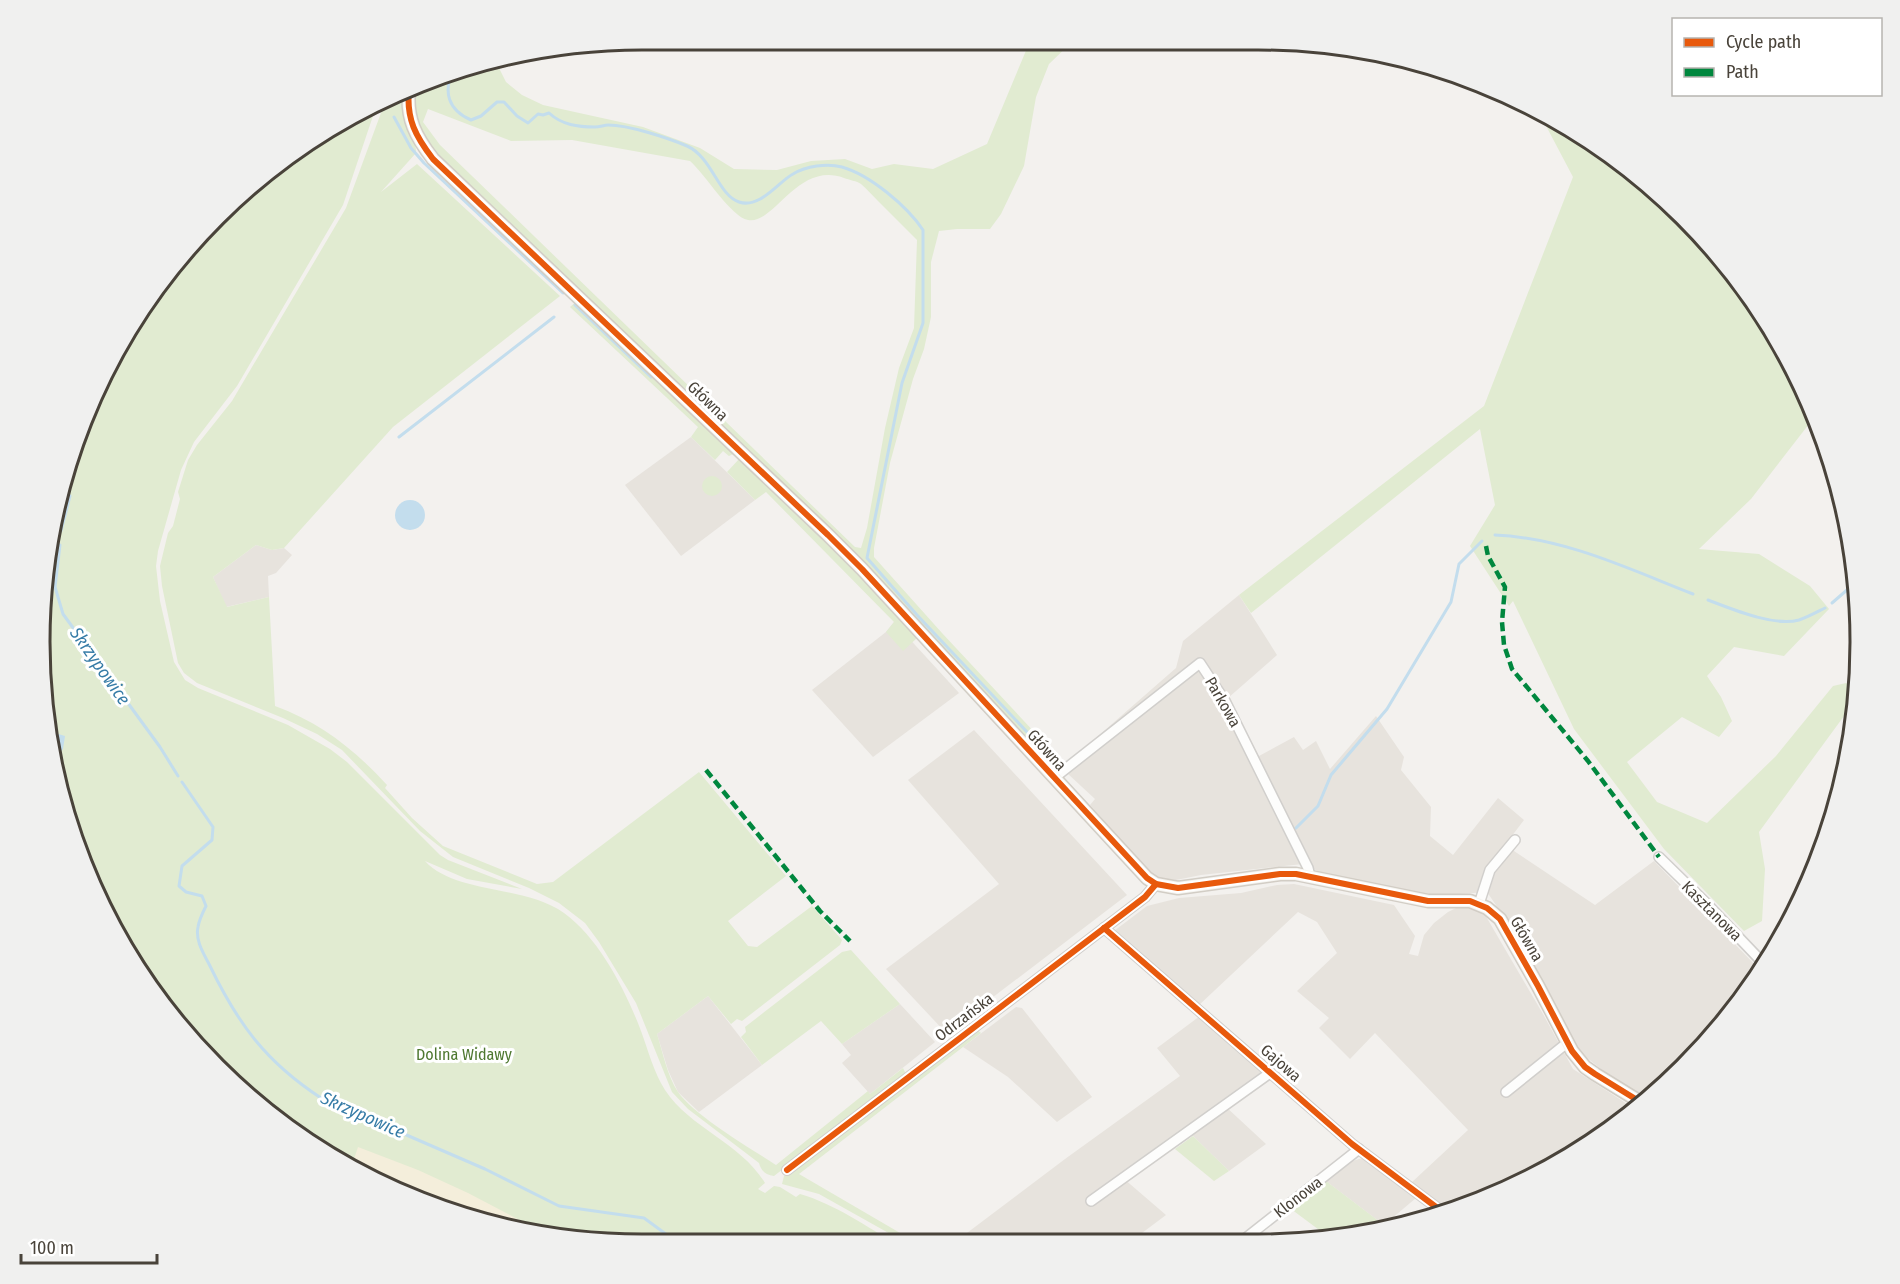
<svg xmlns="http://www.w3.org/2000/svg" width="1900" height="1284" font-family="'Fira Sans Condensed',sans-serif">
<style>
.residential{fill:#e7e3dd}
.green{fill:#e1ebd1;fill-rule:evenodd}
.sand{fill:#f4eedb}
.water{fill:#c3dded}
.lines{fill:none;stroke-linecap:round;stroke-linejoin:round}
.stream{stroke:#c3dded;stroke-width:3}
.street-casing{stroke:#d1cfcc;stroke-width:12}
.secondary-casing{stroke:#d2cdc5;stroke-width:15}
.street{stroke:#fdfdfc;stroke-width:9}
.secondary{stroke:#f6f5f1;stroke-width:12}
.quiet{stroke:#00873e;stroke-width:4.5;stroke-dasharray:9 4.5;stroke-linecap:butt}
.cycleway-casing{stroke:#fff;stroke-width:10}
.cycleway{stroke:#e8590c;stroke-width:6}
.labels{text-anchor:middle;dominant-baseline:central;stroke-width:6;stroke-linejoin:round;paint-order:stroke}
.street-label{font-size:16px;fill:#49433a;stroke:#fff}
.park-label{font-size:16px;fill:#4e7830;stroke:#fff}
.water-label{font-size:18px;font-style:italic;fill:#377ca7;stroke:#fff}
.rim{fill:none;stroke:#49433a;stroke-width:3}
</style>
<rect width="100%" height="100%" fill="#f3f1ee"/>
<g class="residential">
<polygon points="691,437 755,500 681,556 625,485"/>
<polygon points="256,545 272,550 284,548 292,555 276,573 268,576 269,597 226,607 213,577"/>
<polygon points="1239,595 1277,655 1228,698 1259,756 1294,737 1303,750 1316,741 1330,769 1376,716 1404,757 1401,770 1431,807 1430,836 1453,855 1498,798 1524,820 1505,845 1595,905 1654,861 1762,972 1685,1068 1648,1098 1610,1076 1582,1054 1570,1041 1526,949 1487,892 1433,896 1322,873 1303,864 1201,875 1176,880 1160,879 1148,870 1090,805 1095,799 1067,773 1065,765 1176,668 1183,641"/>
<polygon points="894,622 959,693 873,757 812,690 886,632"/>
<polygon points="974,730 1127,895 946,1033 886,969 999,884 908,780"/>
<polygon points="1294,884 1394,905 1415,936 1409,954 1418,956 1424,935 1434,923 1448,912 1458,907 1473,907 1484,913 1543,1014 1573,1069 1635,1109 1593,1143 1489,1199 1446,1212 1411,1183 1468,1130 1375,1033 1350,1059 1319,1028 1329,1018 1297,991 1337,953 1317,922 1298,912 1198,1006 1114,931 1147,906 1179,898 1241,893 1277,885"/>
<polygon points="708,996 762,1065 699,1112 678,1092 668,1070 657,1034"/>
<polygon points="900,1004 935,1042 870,1094 842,1063 851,1055 842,1044"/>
<polygon points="1016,1007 1022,1008 1092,1097 1057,1122 1008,1077 963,1047"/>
<polygon points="1200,1016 1268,1073 1225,1106 1266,1144 1229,1171 1189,1132 1123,1178 1166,1215 1126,1245 951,1245 1065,1159 1180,1076 1157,1048"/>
<polygon points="1363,1158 1416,1198 1384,1225 1326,1181 1352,1161"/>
</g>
<g class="green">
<path d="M1074 40 1049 64 1036 97 1024 166 1001 214 990 229H957L939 231 931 262V317L924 349 913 379 890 463 874 548V557L942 633 1065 765 1056 772 882 586 436 158C418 129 414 122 414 88L448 71 495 60 506 82 522 95 543 105 643 127 700 148 734 169 777 170 811 161 845 159 872 169 894 164 933 169 987 144 1030 41ZM428 109 511 141 572 140 690 161C705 174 731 217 748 220 775 225 797 161 844 178 849 180 857 181 861 184 867 189 872 195 878 201 891 214 904 227 917 240L914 328 899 368 885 428 867 528 861 548 855 547 440 145 423 122Z"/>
<path d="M403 93C403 105 403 117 407 129 410 138 417 143 416 153L381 192 417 164 560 296 393 427 284 548 272 550 256 545 213 577 227 607 269 597 275 706C321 723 354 749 387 785L385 788 412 818 443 846 537 884 553 882 699 772 786 876 728 921 748 946 757 947 812 906 842 940 840 945 742 1021 737 1019 731 1024 708 996 657 1034C663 1053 667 1075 678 1092 695 1116 750 1148 776 1165L868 1091 870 1094 903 1068 906 1074 774 1176C766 1175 761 1171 759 1163L688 1109 672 1092 636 1003 599 942 585 923 559 903 529 888 453 857 420 831 342 750 317 734 283 718 197 683 184 673 178 663 162 586 160 566 168 533 173 526 180 499 178 492 188 460 197 445 232 401 346 208 385 102Z"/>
<polygon points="1531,105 1593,141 1684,215 1759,307 1816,415 1751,499 1699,549 1759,554 1810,586 1829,609 1784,656 1734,647 1707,676 1721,697 1732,721 1719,737 1682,717 1627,762 1657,802 1707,823 1776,756 1833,686 1846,683 1856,691 1855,701 1759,832 1765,869 1762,921 1744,931 1664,849 1574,729 1513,601 1509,606 1470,546 1495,505 1480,429 1251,613 1239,595 1484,406 1573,177 1544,122"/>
<path d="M376 107 343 205 237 386 194 442 181 470 158 551 156 566 160 601 174 662 185 680 198 688 288 725 330 749 347 762 440 855 448 860 522 889 467 879 425 861C455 894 525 885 564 913 599 938 626 991 641 1031 648 1050 654 1073 665 1090 691 1129 741 1143 765 1183L758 1189 765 1193 774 1186 780 1187 796 1197 800 1194C835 1204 867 1227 898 1245H642L525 1233 375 1183 275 1121 216 1069 120 943 71 836 51 760 40 602 59 486 85 412 164 275 216 215 307 141Z"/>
<polygon points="577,301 732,447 733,454 729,456 723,451 715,460 691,437 698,427 570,307"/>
<polygon points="740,458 826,537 917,635 917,638 903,651 886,632 894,622 766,492 755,500 727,472"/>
<circle cx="712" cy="486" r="10"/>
<polygon points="851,950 900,1004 842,1044 821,1021 762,1065 741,1037 746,1032 745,1027 842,952"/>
<polygon points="976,1029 981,1033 799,1174 907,1237 929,1245 910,1245 819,1194 782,1184 784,1176"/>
<polygon points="1193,1136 1229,1171 1214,1181 1175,1149"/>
<polygon points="1326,1181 1384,1225 1372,1234 1330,1238 1291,1209"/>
</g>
<polygon class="sand" points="358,1147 418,1170 468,1193 550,1236 525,1233 375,1183 351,1168"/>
<g class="water">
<circle cx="410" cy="515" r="15"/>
<polygon points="55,733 65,736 63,749 52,763 49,736"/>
</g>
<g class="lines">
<g class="stream">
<path d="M453 70C443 92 448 110 471 120L481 116 497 102H504L517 116 528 123 538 114 543 115 549 113C562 125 578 127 595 127 600 127 604 125 608 125 629 125 668 138 687 146 712 157 718 195 739 202 760 209 778 182 793 174 806 166 827 163 842 167 870 175 907 206 923 230V323L902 383 867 558 917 615 1059 766"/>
<polyline points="394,117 411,148 424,163 563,293"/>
<polyline points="575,305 651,377"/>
<polyline points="399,437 554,317"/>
<polyline points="69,458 70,474"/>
<polyline points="61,531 70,496"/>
<path d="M1495 535C1565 538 1629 569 1693 594"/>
<polyline points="60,545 55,587 63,614 160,747 178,776"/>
<path d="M1708 600C1732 609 1774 627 1799 620 1808 617 1817 612 1825 608"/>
<polyline points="1832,603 1855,583"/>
<path d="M182 782 213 827 212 840 182 866 179 886 186 892 202 896 206 906C203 912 199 920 198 927 195 941 204 954 210 966 238 1024 266 1062 321 1098L485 1169 559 1206 644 1218 674 1240"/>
<polyline points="1296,828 1318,806 1331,775 1387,709 1451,602 1459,564 1482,541"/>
</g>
<g class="street-casing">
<g id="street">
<polyline points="1054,778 1200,663 1225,701 1308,868 1310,876"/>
<polyline points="1659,857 1705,902 1766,966"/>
<polyline points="1479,904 1490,870 1515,840"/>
<polyline points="1104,928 1352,1144 1444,1213"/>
<polyline points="1506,1092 1567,1043"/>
<polyline points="787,1170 1145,897 1156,884"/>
<polyline points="1091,1201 1270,1073"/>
<polyline points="1237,1245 1359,1149"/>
</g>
</g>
<g class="secondary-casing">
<path id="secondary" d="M409 90C406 119 416 137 433 159L828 535 862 569 1147 878 1156 884 1178 888 1280 874H1296L1428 901H1470L1487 908 1500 919 1538 986 1572 1051 1585 1067 1595 1074 1642 1103"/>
</g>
<use href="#street" class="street"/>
<use href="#secondary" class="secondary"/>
<g class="quiet">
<polyline points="1486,546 1488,556 1505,587 1502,622 1504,645 1512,669 1588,761 1659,857"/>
<polyline points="706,770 820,911 850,941"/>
</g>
<g class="cycleway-casing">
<g id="cycleway">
<path d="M409 90C406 119 416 137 433 159L828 535 862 569 1147 878 1156 884 1178 888 1280 874H1296L1428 901H1470L1487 908 1500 919 1538 986 1572 1051 1585 1067 1595 1074 1642 1103"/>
<polyline points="1104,928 1352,1144 1444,1213"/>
<polyline points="787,1170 1145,897 1156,884"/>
</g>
</g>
<use href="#cycleway" class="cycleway"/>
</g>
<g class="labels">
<g class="street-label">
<text transform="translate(708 401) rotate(44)">Główna</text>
<text transform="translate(1223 702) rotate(60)">Parkowa</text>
<text transform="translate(1047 750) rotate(48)">Główna</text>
<text transform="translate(1712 911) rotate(45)">Kasztanowa</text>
<text transform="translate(1527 939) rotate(60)">Główna</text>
<text transform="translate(964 1017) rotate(-37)">Odrzańska</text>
<text transform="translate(1281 1063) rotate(41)">Gajowa</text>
<text transform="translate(1298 1197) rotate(-38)">Klonowa</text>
</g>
<g class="park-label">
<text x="464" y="1054">Dolina Widawy</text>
</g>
<g class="water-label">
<text transform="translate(100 666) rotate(55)">Skrzypowice</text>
<text transform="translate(363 1115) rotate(24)">Skrzypowice</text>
</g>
</g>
<path d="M0 0H1900V1284H0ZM642 50H1258A592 592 0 0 1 1850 642V642A592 592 0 0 1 1258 1234H642A592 592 0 0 1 50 642V642A592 592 0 0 1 642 50Z" fill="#f0f0ef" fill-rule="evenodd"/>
<path class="rim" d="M642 50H1258A592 592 0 0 1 1850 642V642A592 592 0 0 1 1258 1234H642A592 592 0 0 1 50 642V642A592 592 0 0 1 642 50Z"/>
<rect x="1672" y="18" width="210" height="78" fill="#ffffff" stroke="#b6b4b0" stroke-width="1.5"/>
<rect x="1684" y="38" width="30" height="9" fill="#e8590c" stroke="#b6b4b0" stroke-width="1.5"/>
<text x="1726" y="48" font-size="18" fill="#49433a">Cycle path</text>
<rect x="1684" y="68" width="30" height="9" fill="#00873e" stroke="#b6b4b0" stroke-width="1.5"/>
<text x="1726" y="78" font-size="18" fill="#49433a">Path</text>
<path d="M21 1254v9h136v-9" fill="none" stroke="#49433a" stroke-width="3"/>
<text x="30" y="1254" font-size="18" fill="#49433a" stroke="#ffffff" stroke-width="4.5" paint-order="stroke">100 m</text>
</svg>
